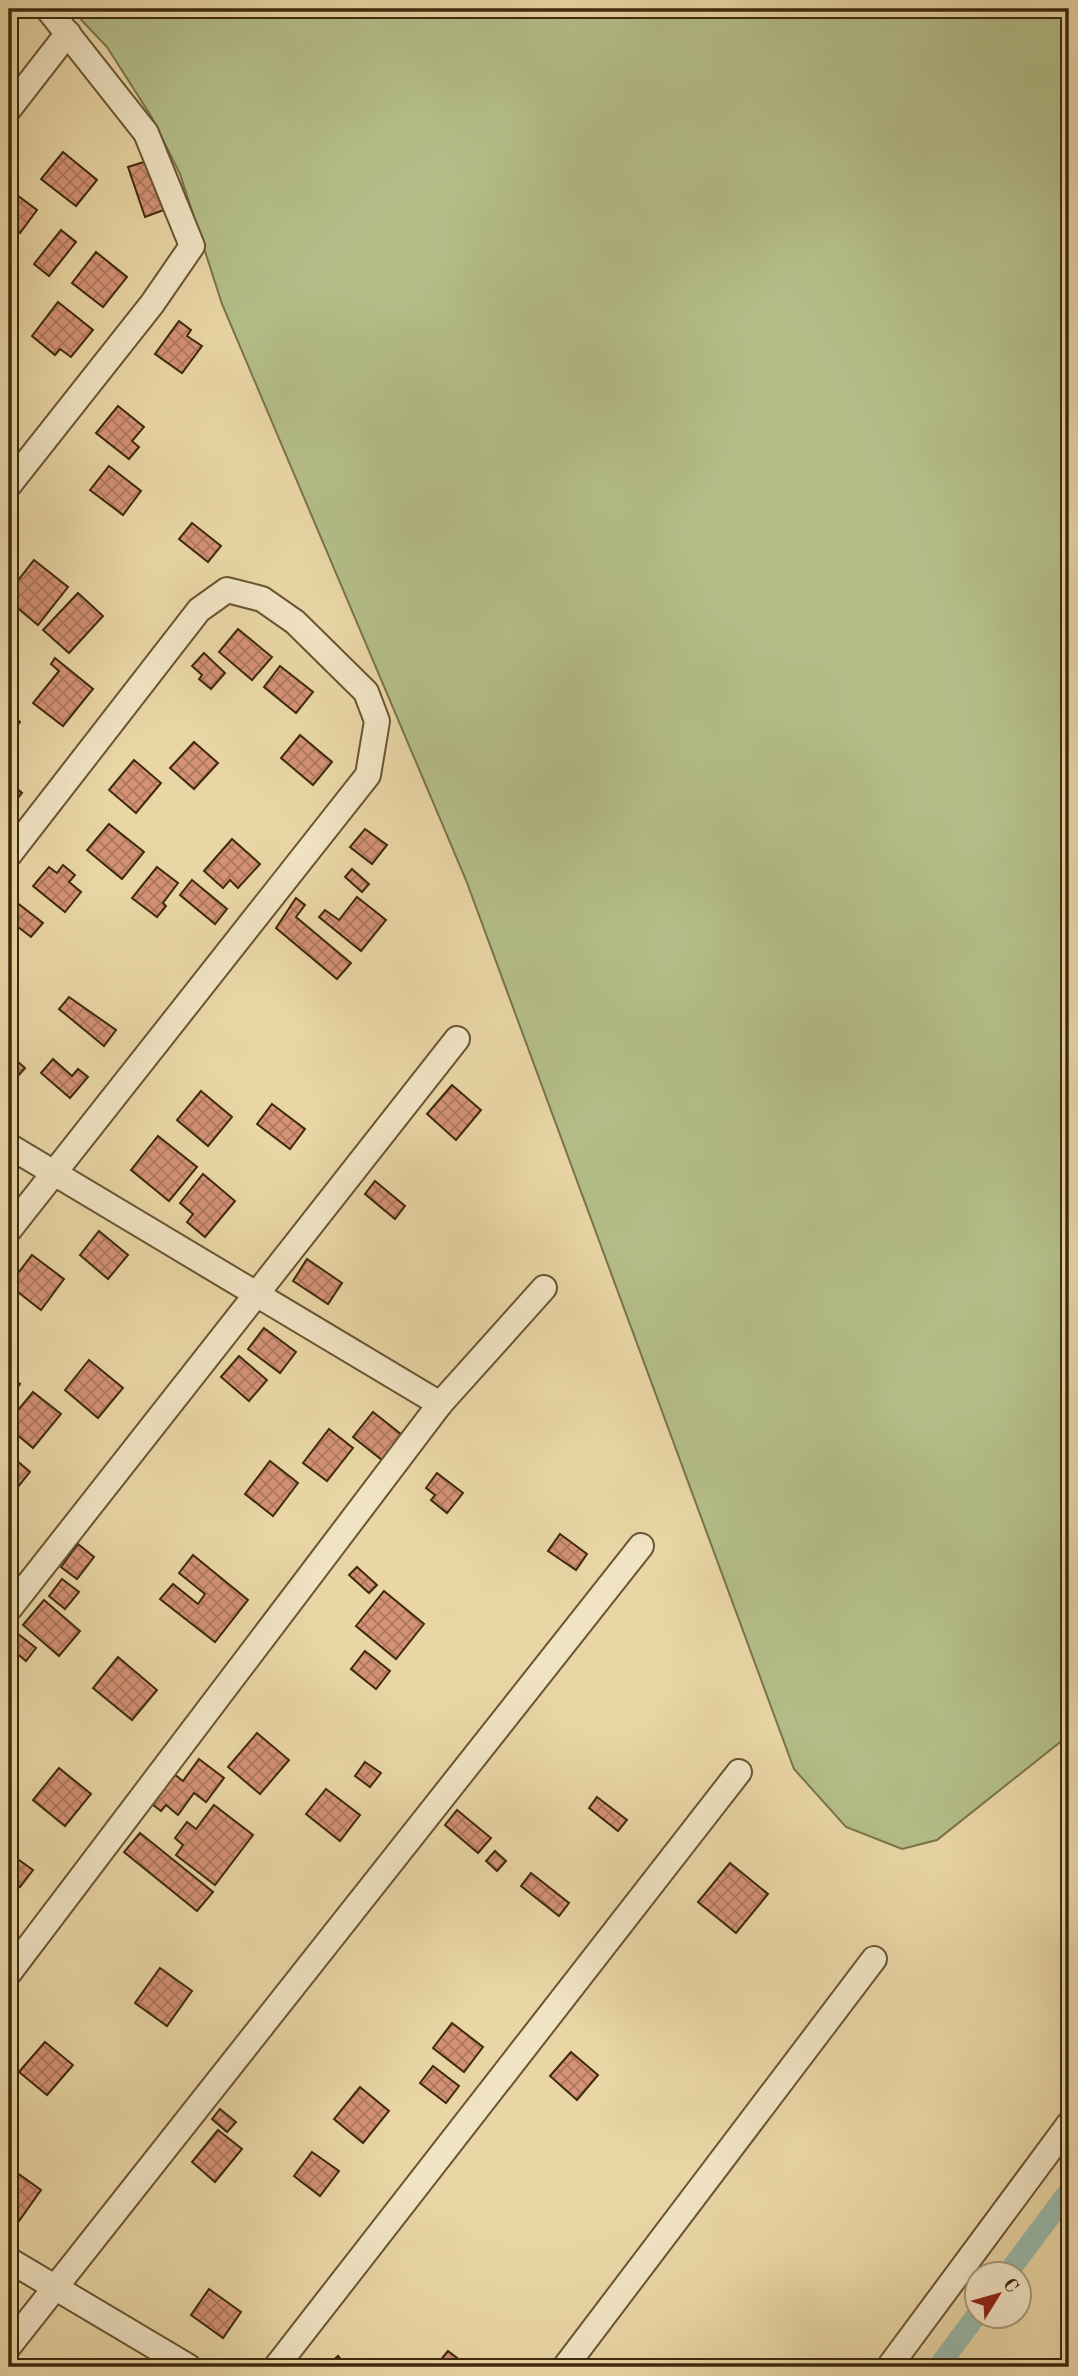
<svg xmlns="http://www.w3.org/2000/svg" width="1078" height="2376" font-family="'Old Standard TT',serif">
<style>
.grass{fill:#b4be89;stroke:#79744a;stroke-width:2}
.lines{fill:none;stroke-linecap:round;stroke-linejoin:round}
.canal{stroke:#98b9a9;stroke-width:21}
.building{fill:url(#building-cross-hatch);stroke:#3e2a0c;stroke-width:2}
.minor-casing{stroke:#695532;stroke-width:28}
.minor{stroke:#f1e4c4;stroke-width:24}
</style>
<defs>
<pattern id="building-cross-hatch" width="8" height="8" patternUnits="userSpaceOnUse" patternTransform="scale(1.75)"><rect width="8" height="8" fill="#d49276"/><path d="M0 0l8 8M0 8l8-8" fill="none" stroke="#ad775f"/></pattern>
</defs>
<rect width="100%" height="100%" fill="#ead6a5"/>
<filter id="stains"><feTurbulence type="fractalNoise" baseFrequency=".00286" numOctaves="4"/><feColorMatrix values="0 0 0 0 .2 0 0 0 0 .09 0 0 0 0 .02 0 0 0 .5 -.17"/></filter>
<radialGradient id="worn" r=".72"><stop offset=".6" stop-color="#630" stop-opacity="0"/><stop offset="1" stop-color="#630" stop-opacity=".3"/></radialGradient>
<polygon class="grass" points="71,9 1069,9 1069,1735 937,1840 902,1849 846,1827 794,1769 466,880 222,304 180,174 151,116 107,47"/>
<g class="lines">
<g class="canal">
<polyline points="1007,2274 1069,2191"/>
<polyline points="938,2367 976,2316"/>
</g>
</g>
<g class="building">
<polygon points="63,152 97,180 76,206 41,179"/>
<polygon points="147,161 164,210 145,217 128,167"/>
<polygon points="9,189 37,210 20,233 9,224"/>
<polygon points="61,230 76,242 49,276 34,264"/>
<polygon points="96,252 127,277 103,307 72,283"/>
<polygon points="58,302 93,330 71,357 60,349 55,355 32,336"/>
<polygon points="179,321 191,330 187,336 202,346 182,373 155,354"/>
<polygon points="118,406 144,427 132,441 139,447 129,459 96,433"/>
<polygon points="109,466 141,491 123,515 90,490"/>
<polygon points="192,523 221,546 208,562 179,539"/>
<polygon points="34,560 68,587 38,625 9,601 9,592"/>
<polygon points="78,593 103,616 69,653 43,630"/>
<polygon points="238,629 272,657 252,680 219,652"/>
<polygon points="204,653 225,673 211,689 199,679 202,675 192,666"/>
<polygon points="55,658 93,689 63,726 33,703 59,671 51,664"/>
<polygon points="280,666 313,692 296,713 264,687"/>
<polygon points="9,714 20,722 9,737"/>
<polygon points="300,735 332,762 313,785 281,758"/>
<polygon points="194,742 218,763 194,789 170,768"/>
<polygon points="134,760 161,783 136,813 109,790"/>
<polygon points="9,782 22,793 13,804 9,800"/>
<polygon points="109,824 144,852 122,879 87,850"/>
<polygon points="365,829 387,845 372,864 350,847"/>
<polygon points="232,839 260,864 238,888 230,880 223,888 204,871"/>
<polygon points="63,865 75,875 69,882 81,892 65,912 33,886 49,867 57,873"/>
<polygon points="157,867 178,883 163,903 166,906 157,917 132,898"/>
<polygon points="352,869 369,884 362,892 345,877"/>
<polygon points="192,880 227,909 215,924 180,895"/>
<polygon points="357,897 386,920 361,951 319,917 325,910 339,920"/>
<polygon points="11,898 43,923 31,937 9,920"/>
<polygon points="296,898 305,905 296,917 351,963 337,979 276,928"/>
<polygon points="69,997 116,1030 104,1046 59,1009"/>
<polygon points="9,1054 25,1068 9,1086"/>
<polygon points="53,1059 72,1076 78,1069 88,1077 70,1098 41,1073"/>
<polygon points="452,1085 481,1110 456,1140 427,1114"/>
<polygon points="201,1091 232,1117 208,1146 177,1120"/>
<polygon points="272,1104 305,1129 290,1149 257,1124"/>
<polygon points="158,1136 197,1167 169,1201 131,1170"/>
<polygon points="203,1174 235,1201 205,1237 187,1222 193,1214 180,1203"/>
<polygon points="375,1181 405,1206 395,1219 365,1194"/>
<polygon points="99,1231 128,1255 108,1279 80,1255"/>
<polygon points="32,1255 64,1279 41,1310 9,1285"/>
<polygon points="307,1259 342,1283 328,1304 293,1281"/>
<polygon points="264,1328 296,1352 280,1373 248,1349"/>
<polygon points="239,1356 267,1380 249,1401 221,1377"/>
<polygon points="89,1360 123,1388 98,1418 65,1390"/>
<polygon points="9,1375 20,1384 9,1399"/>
<polygon points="33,1392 61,1414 33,1448 9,1428 9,1421"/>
<polygon points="373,1412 402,1435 382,1460 353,1437"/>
<polygon points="329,1429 353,1448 327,1481 303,1463"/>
<polygon points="9,1454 30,1472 9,1498"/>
<polygon points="270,1461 298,1483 273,1516 245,1494"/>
<polygon points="437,1473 463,1493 447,1513 431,1500 435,1495 426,1488"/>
<polygon points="560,1534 587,1554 576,1570 548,1551"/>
<polygon points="78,1544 94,1557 77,1579 61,1567"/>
<polygon points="193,1555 248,1600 215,1642 160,1599 173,1584 198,1604 205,1594 179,1573"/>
<polygon points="357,1567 377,1585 369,1593 349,1575"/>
<polygon points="62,1579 79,1592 65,1609 49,1596"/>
<polygon points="384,1591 424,1624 396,1659 356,1626"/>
<polygon points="44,1600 80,1631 59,1656 23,1625"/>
<polygon points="13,1630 36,1648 26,1661 9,1647 9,1635"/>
<polygon points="365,1651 390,1671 376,1689 351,1669"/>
<polygon points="118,1657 157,1690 132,1720 93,1688"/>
<polygon points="257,1733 289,1760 260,1794 228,1767"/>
<polygon points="199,1759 224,1778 206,1802 194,1793 178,1815 166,1805 161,1811 152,1804 174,1774 183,1781"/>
<polygon points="365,1762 381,1773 370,1787 355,1776"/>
<polygon points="59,1768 91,1794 65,1826 33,1800"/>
<polygon points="326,1789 360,1815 340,1841 306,1814"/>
<polygon points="597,1797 627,1820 618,1831 589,1808"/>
<polygon points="214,1805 253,1835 215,1885 176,1855 183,1845 175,1838 187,1822 196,1829"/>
<polygon points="457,1810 491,1838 478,1853 445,1825"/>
<polygon points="140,1833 213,1892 197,1911 124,1852"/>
<polygon points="495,1851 506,1861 497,1871 486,1861"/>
<polygon points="9,1853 33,1870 20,1887 9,1878"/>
<polygon points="730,1863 768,1894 736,1933 698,1902"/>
<polygon points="531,1873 569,1903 559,1916 521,1886"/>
<polygon points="160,1968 192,1991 167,2026 135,2003"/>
<polygon points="452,2023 483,2047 464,2072 433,2048"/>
<polygon points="45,2042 73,2065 47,2095 19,2072"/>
<polygon points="571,2052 598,2075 577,2100 550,2076"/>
<polygon points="433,2066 459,2086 446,2103 420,2083"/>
<polygon points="360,2087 389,2111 363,2143 334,2119"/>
<polygon points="220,2109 236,2122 227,2132 212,2119"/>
<polygon points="218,2130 242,2149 215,2182 192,2162"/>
<polygon points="312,2152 339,2171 320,2196 294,2176"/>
<polygon points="9,2167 41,2190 19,2221 9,2213"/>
<polygon points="209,2289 241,2312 223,2338 191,2315"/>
<polygon points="448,2351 469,2367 435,2367"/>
<polygon points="338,2356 347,2367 334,2367 330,2363"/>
</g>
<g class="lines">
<g class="minor-casing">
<g id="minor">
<polyline points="9,109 68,33"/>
<polyline points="9,485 152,304 192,246 146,133 48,9"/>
<polyline points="9,855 199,610 227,590 262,599 295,622 366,692 377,721 368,775 9,1230"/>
<polyline points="9,1146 440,1404"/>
<polyline points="9,1609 457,1039"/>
<polyline points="9,1973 440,1404 544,1288"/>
<polyline points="9,2260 189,2367"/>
<polyline points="9,2346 641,1546"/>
<polyline points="276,2367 739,1772"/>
<polyline points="565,2367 874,1959"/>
<polyline points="889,2367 1069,2124"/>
</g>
</g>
<use href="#minor" class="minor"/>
</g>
<rect width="1078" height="2376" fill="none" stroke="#ead6a5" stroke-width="35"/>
<rect x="10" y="10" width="1057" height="2355" fill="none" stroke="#3e2a0c" stroke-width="3.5"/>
<rect x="18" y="18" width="1043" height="2341" fill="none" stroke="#3e2a0c" stroke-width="2"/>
<g transform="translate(998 2295) rotate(53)"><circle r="33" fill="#f1e4c4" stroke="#a99a7a" stroke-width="2"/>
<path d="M0-5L12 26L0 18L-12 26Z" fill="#8f2418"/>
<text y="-10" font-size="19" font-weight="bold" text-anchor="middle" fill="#3e2a0c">С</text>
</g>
<rect width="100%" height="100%" filter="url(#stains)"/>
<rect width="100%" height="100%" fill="url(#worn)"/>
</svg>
